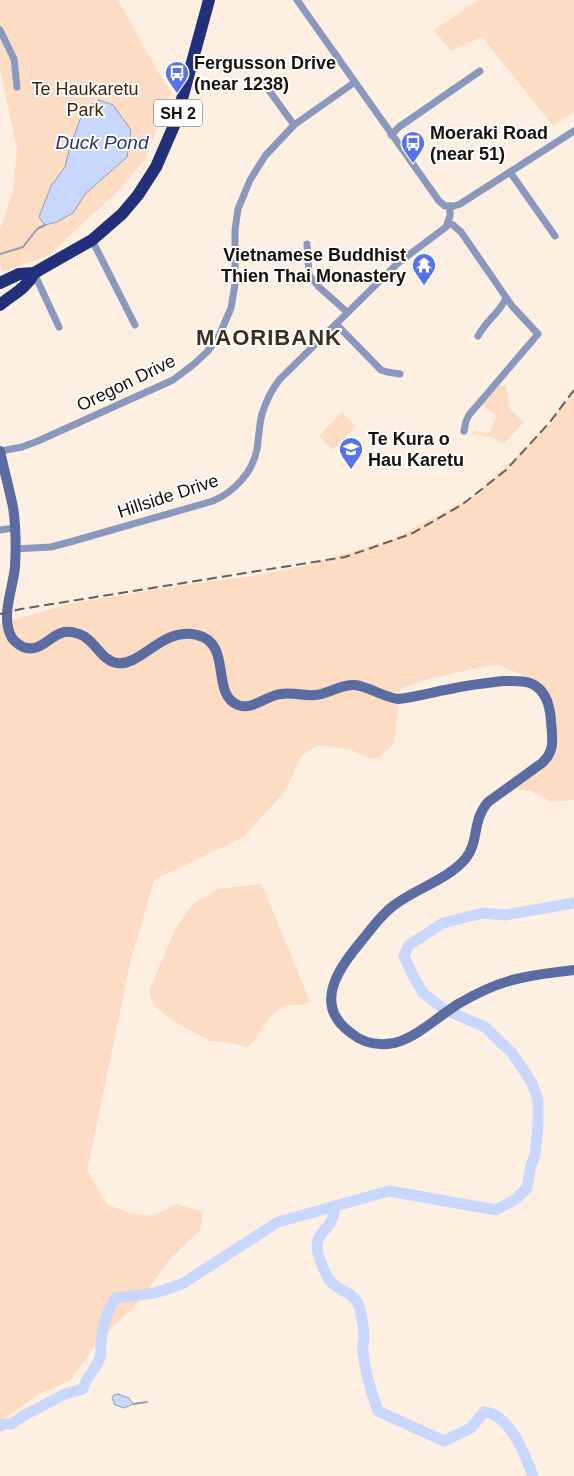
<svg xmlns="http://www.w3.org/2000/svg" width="574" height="1476" font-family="Arial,sans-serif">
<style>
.green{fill:#fcdcc2}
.water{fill:#cad7fc;stroke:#949bb3}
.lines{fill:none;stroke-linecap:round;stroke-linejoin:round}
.stream{stroke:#949bb3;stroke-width:2}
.river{stroke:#cad7fc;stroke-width:11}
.street{stroke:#8b98bd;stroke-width:7}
.secondary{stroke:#5b6ca2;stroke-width:10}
.highway{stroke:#213079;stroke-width:12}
.rail{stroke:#695f56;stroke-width:2;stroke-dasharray:10 5;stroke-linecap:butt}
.labels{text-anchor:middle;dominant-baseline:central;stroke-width:4;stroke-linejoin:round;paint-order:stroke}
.shield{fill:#fff;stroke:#5d5752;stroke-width:1}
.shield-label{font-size:16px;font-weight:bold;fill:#170f08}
.poi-label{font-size:18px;font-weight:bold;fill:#170f08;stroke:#fff;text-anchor:start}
.park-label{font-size:18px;fill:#41250a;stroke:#fff}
.street-label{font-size:18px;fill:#170f08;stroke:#fff}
.water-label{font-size:19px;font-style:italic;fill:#26356b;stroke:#fff}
.district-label{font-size:22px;font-weight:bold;letter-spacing:1px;fill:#3f2d1d;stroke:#fff}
</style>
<rect width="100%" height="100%" fill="#feefe3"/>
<g class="green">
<polygon points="0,0 118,0 160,75 171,92 145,159 119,190 49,255 3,272 0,263 0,230 13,191 17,149 0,69"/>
<polygon points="478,0 574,0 574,112 553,126 482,37 451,51 434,30"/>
<polygon points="499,385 506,386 510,410 524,422 504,444 490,437 471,434 472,431 489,433 497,416 482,405"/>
<polygon points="574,394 574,800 551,802 531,791 510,789 549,754 555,716 541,682 498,665 493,665 428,679 400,689 394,744 379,758 368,758 351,750 318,745 301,756 286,790 244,837 154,880 130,964 87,1171 108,1205 130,1213 153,1216 176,1204 203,1212 200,1230 169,1260 139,1302 99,1340 70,1381 39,1394 0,1422 0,624 68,604 191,584 253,576 310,565 395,538 481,492 488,481 521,453 555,419 553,415"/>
<polygon points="342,412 356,426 333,450 319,436"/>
<path d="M262 884 310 1002C306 1003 302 1005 298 1005 293 1006 287 1004 282 1007 266 1016 261 1036 248 1047L224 1042 210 1041 170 1019 153 1005 149 991 175 929 193 904 218 889Z"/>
</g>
<g class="water">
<polygon points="99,100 113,105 131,130 127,157 85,194 73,213 57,222 45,225 39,217 51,186 65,167 69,150 82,114 87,107"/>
<polygon points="118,1394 129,1398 133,1404 124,1408 115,1405 112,1398 114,1395"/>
</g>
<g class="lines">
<g class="stream">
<polyline points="0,254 23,247 37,229 45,225"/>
<polyline points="133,1404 147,1402"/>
</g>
<g class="river">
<path d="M334 1206C336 1228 316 1230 317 1247 317 1254 326 1277 331 1282 338 1290 352 1292 358 1303 361 1310 364 1329 364 1337 364 1342 362 1347 363 1352 365 1372 371 1392 378 1411L444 1441 471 1428 484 1412C510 1414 525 1455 533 1476"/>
<path d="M0 1426 2 1424H11L23 1416 65 1394 83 1389C85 1377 96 1370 100 1358 102 1354 100 1348 101 1343 102 1328 107 1310 116 1298L155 1293 182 1284 278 1222 389 1191 496 1210 516 1199 527 1188 531 1165 535 1155 538 1126V1100L532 1083 512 1053 485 1027 444 1009 423 993 412 974 404 956 409 945 443 923 483 913 505 915 574 903"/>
</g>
<g class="street">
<polyline points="297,0 439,201 445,206 454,206 460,204 574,131"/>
<polyline points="0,30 14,59 17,87"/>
<polyline points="263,82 294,125"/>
<polyline points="391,135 399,127 480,71"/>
<polyline points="510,172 555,236"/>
<polyline points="448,223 453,225 461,232 512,306 538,334 469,415 466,421 464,431"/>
<polyline points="92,240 135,325"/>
<polyline points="307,244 309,275 319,287 347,312"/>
<polyline points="34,273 59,327"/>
<polyline points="336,324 381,370 387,372 400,374"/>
<path d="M478 336C485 322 501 311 506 298"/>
<polyline points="0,451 22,447 38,441 173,380 194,364 207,352 218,338 231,308 235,284 235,230 238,209 250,180 265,156 294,125 355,82"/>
<polyline points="0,530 14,528"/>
<path d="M15 549 51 547 70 542 213 501C234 492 253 472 257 449 259 437 259 425 262 414 266 401 272 389 280 379L398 263 446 227 450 216V206"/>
</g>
<path class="secondary" d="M0 451C4 470 9 488 13 507 16 526 16 548 15 567 13 589 0 617 12 638 15 642 19 645 23 647 39 653 48 638 61 633 66 631 73 632 79 634 95 639 101 661 117 663 140 667 163 626 197 635 233 643 210 694 238 705 252 711 267 695 281 694 292 692 303 696 315 695 329 694 340 684 355 685 370 687 383 697 398 699 416 697 433 692 450 689 468 685 485 683 503 681 512 681 522 680 530 683 546 689 550 705 551 721 552 738 556 750 542 763L488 802C472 820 479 842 466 858 448 880 416 888 393 906 381 915 372 928 363 939 340 967 311 1004 351 1033 363 1043 378 1046 394 1043 416 1038 439 1016 458 1004 477 993 500 982 521 978 539 974 556 972 574 970"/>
<g class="highway">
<polyline points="0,283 19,274 34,273 92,240 122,214 138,195 156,167 176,121 209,0"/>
<path d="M0 305C13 294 26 289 34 273"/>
</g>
<polyline class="rail" points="0,614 21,609 345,557 411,534 463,504 506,470 550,422 574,390"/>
</g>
<defs>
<g id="bus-pin" transform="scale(1.25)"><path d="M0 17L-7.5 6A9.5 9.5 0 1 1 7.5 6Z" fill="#5674ea" stroke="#fff"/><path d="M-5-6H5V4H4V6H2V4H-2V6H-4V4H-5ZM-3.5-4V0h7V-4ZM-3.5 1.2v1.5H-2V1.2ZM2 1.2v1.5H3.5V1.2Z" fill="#fff"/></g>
<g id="temple-pin" transform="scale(1.25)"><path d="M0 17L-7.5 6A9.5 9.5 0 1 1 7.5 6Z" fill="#5674ea" stroke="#fff"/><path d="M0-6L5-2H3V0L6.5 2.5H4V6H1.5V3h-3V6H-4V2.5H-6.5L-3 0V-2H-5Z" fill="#fff"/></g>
<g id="school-pin" transform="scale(1.25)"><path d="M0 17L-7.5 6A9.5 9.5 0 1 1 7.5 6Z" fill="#5674ea" stroke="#fff"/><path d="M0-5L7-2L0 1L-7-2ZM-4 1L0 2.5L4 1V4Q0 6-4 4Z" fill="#fff"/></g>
</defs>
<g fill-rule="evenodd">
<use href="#bus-pin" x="177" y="73"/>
<use href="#bus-pin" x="413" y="143"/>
<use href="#temple-pin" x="424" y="265"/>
<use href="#school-pin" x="351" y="449"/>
</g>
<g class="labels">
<rect class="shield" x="154" y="99.5" width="48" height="27" rx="4"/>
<g class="shield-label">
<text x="178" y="113">SH 2</text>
</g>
<g class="poi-label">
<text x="194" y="63">Fergusson Drive<tspan x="194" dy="21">(near 1238)</tspan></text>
<text x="430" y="133">Moeraki Road<tspan x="430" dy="21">(near 51)</tspan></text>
<text x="406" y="255" text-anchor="end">Vietnamese Buddhist<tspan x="406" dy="21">Thien Thai Monastery</tspan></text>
<text x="368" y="439">Te Kura o<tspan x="368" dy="21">Hau Karetu</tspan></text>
</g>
<g class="park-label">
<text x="85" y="89">Te Haukaretu<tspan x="85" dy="21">Park</tspan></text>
</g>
<g class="street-label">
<text transform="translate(126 383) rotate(-26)">Oregon Drive</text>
<text transform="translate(168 496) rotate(-18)">Hillside Drive</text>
</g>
<g class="water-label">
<text x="102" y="142">Duck Pond</text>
</g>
<g class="district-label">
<text x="269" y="337">MAORIBANK</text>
</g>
</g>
</svg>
